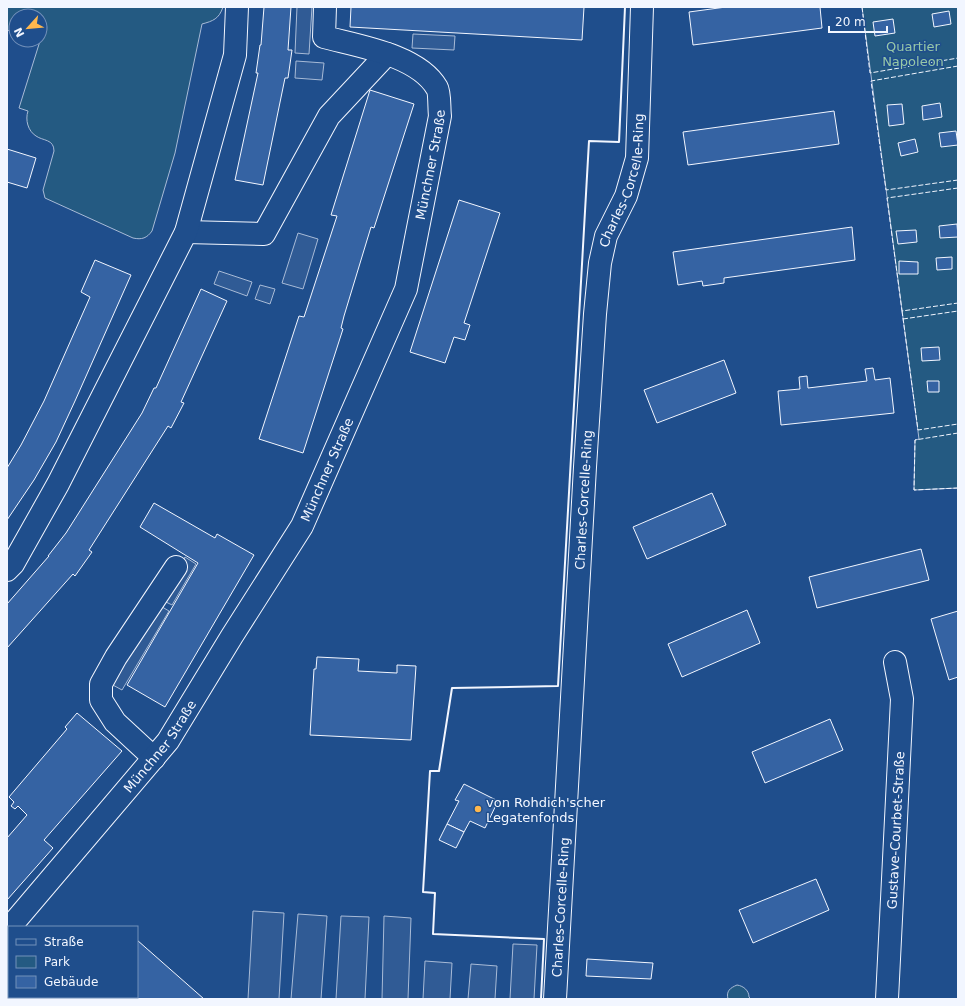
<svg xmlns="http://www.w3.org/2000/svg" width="965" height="1006" font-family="'DejaVu Sans',sans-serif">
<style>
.green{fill:#245a82;stroke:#a8bbd7}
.parking{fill:#305b95;stroke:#a8bbd7}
.building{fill:#3563a3;stroke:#f2f6ff}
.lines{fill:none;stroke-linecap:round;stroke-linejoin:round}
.minor-casing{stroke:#f2f6ff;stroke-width:24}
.minor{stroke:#1f4e8c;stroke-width:22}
.fence{stroke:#f2f6ff;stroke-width:1;stroke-dasharray:5 2;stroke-linecap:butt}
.wall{stroke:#f2f6ff;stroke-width:2}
.poi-dot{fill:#ffb74d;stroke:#1f4e8c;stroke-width:1.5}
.labels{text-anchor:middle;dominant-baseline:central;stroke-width:3;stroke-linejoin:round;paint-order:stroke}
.park-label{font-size:13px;fill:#97c8a6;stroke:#1f4e8c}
.street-label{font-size:13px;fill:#f2f6ff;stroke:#1f4e8c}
.poi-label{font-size:13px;fill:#f2f6ff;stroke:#1f4e8c;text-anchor:start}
</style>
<rect width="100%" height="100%" fill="#1f4e8c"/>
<g class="green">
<path d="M7 7H223C219 19 213 21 202 24L175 153 152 231C147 238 142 240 133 238L45 198 43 190 54 151C54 139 43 141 36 136 28 131 25 120 28 111L19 108 40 41 38 40H40V16H16V33L7 30Z"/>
<polygon points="862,7 958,7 958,488 914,490 915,440 919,439"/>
<path d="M737 985C744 986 749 991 749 997L751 999H728C726 991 730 988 737 985Z"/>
</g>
<g class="parking">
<polygon points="297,7 312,7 309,54 295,53"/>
<polygon points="413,34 455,36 454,50 412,48"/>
<polygon points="296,61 324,63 322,80 295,78"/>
<polygon points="298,233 318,239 303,289 282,283"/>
<polygon points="219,271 252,282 247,296 214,284"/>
<polygon points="260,285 275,289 270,304 255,299"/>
<polygon points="185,557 196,564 172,605 160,599"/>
<polygon points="157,604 169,611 122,690 111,684"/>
<polygon points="253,911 284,913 279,999 248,999"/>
<polygon points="298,914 327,916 321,999 291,999"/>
<polygon points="341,916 369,917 365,999 336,999"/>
<polygon points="384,916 411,918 408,999 382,999"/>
<polygon points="513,944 537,945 534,999 510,999"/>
<polygon points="425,961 452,963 450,999 423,999"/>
<polygon points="471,964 497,966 495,999 468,999"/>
</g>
<g class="building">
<polygon points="264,7 291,7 288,50 292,50 288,78 285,78 263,185 235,180 258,73 256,73 260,45 261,45"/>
<polygon points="351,7 584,7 582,40 350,27"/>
<polygon points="726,7 820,7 822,28 693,45 689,12"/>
<polygon points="949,11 951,24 934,27 932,14"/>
<polygon points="893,19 895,33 875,36 873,22"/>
<polygon points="370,90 414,104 374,228 371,227 344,316 341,328 343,329 303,453 259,439 299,316 304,317 337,216 331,215"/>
<polygon points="940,103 942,117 923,120 922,106"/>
<polygon points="902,104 904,124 889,126 887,105"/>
<polygon points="834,111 839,144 688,165 683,132"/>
<polygon points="956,131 958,145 941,147 939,133"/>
<polygon points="915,139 918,152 901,156 898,143"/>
<polygon points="7,149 36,158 27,188 7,182"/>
<polygon points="459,200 500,213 464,323 470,325 465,340 454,337 445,363 410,352"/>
<polygon points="957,224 958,237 940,238 939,226"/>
<polygon points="852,227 855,260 724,278 724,283 703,286 702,281 678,285 673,252"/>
<polygon points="916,230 917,242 898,244 896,231"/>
<polygon points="952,257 952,269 937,270 936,258"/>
<polygon points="95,260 131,275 75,401 56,442 34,480 7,520 7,468 21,445 44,401 90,297 81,292"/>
<polygon points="899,261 918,262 918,274 899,274"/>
<polygon points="201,289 227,301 181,402 184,403 171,428 168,426 89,550 92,552 75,576 73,574 7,648 7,604 49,556 48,556 66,533 142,413 154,388 156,388"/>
<polygon points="939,347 940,360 922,361 921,348"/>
<polygon points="724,360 736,393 657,423 644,390"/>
<polygon points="873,368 875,380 890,378 894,413 781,425 778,391 800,389 799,377 807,376 808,388 867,381 865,369"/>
<polygon points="927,381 939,381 939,392 928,392"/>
<polygon points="712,493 726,525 647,559 633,527"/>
<polygon points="154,503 215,538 217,534 254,555 165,707 127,685 198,563 140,527"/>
<polygon points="921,549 929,580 817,608 809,577"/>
<polygon points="747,610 760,643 682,677 668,644"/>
<polygon points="958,611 958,677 949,680 931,619"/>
<polygon points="317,657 359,659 358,671 397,673 397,665 416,666 411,740 310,735 314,669 316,669"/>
<polygon points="77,713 122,751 44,840 53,848 7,900 7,838 27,815 18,806 15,809 11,806 14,802 9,797 67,729 65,727"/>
<polygon points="830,719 843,750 765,783 752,752"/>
<polygon points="464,784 498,801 485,828 470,821 464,832 447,824 459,801 455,800"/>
<polygon points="447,824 464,832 456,848 439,840"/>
<polygon points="816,879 829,910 753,943 739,910"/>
<polygon points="137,940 204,999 88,999 86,997 137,997"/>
<polygon points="587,959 653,963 651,979 586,976"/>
</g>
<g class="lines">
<g class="minor-casing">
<g id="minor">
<polyline points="186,232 264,234 329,116 387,54"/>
<polyline points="7,570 13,564 58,484 186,232 235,55 237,7"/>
<polyline points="154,758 115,722 101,700 101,684 116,657 176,567"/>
<path id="s1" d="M10 927 168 741 232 636 302 526 406 289 440 116C439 109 440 93 437 88 418 55 358 46 324 37L325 7"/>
<path id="s2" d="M555 999 585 467 595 314 600 263 606 236 626 196 637 158 642 7"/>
<path id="s3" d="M887 999 902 699 895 662"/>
</g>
</g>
<use href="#minor" class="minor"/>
<g class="fence">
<polyline points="862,7 870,73 958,58"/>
<polyline points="958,66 871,81 886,190 958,180"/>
<polyline points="958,188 887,198 902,311 958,303"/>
<polyline points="902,311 918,430 958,424"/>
<polyline points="903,319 958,311"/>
<polyline points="958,433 915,440 914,490 958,488"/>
</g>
<polyline class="wall" points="541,999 544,939 433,934 435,893 423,892 430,771 439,771 452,688 558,686 589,141 619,142 625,7"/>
</g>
<circle class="poi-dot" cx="478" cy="809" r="4"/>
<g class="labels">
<g class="park-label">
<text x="913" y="46">Quartier<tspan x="913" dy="15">Napoleon</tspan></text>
</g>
<g class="street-label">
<text stroke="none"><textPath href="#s1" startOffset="883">Münchner Straße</textPath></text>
<text stroke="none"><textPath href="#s2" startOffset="824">Charles-Corcelle-Ring</textPath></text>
<text stroke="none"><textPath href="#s1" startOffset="559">Münchner Straße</textPath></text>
<text stroke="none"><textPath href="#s2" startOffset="500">Charles-Corcelle-Ring</textPath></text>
<text stroke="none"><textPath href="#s1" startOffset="235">Münchner Straße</textPath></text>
<text stroke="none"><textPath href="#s3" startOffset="169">Gustave-Courbet-Straße</textPath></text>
<text stroke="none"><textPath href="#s2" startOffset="92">Charles-Corcelle-Ring</textPath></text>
</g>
<g class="poi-label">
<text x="486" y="802">von Rohdich'scher<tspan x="486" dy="15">Legatenfonds</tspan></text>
</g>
</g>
<rect width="965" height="1006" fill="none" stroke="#f2f6ff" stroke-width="16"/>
<rect x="8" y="926" width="130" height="72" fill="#1f4e8c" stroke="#7391ba"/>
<rect x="16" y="939" width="20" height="6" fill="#1f4e8c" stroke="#7391ba"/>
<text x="44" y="946" font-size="12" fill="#f2f6ff">Straße</text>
<rect x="16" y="956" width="20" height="12" fill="#245a82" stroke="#7391ba"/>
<text x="44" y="966" font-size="12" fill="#f2f6ff">Park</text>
<rect x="16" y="976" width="20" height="12" fill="#3563a3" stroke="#7391ba"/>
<text x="44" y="986" font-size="12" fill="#f2f6ff">Gebäude</text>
<g transform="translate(28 28) rotate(243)"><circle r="19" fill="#1f4e8c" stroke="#7391ba"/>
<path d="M0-3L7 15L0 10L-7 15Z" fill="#ffb74d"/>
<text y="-6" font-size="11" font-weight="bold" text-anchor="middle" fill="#f2f6ff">N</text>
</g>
<path d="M829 26v6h58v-6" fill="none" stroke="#f2f6ff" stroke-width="2"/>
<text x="835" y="26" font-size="12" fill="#f2f6ff" stroke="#1f4e8c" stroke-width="3" paint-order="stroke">20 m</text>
</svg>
